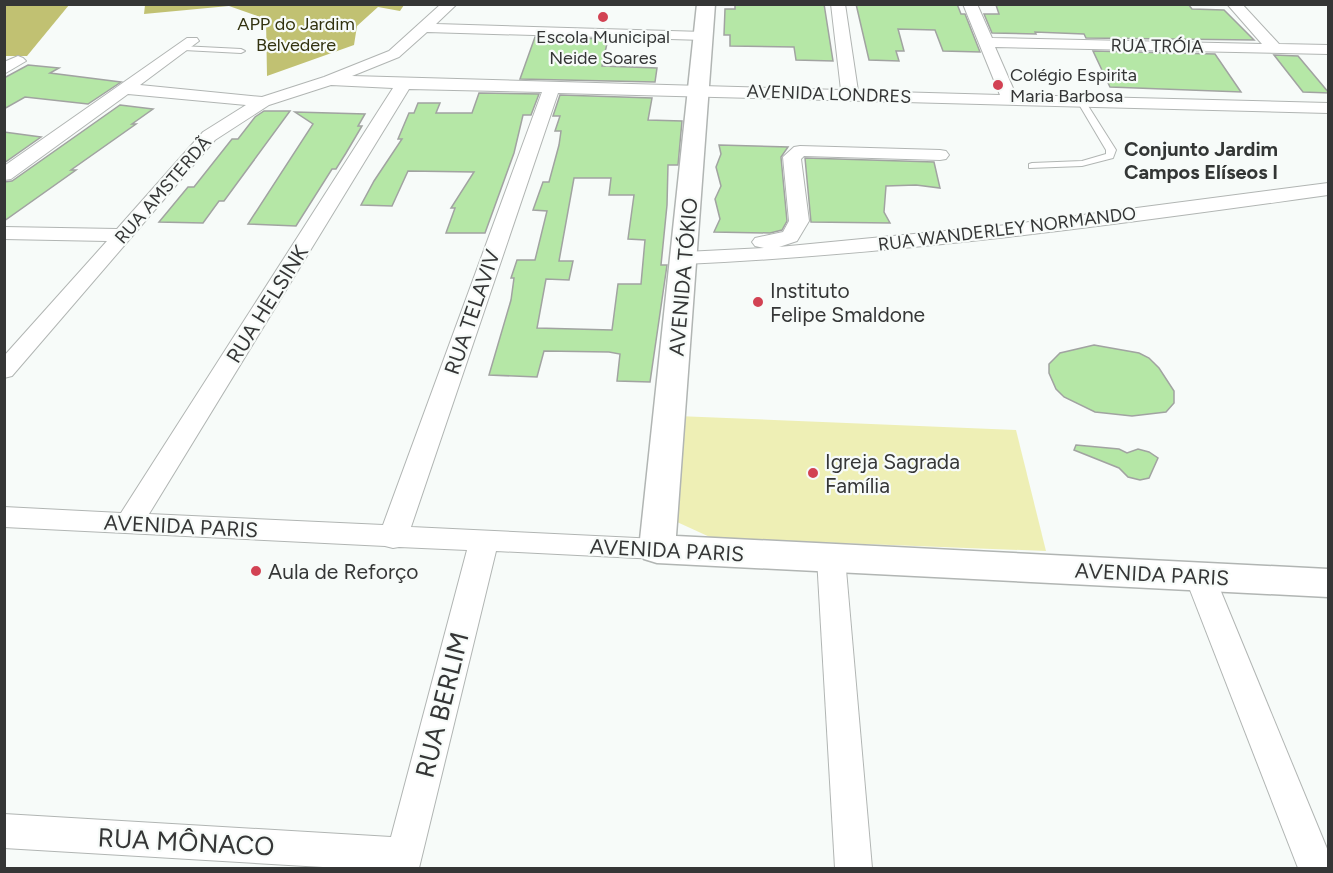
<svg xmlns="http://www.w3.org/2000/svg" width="1333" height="873" font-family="Figtree,sans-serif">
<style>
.green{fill:#eeefb5}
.forest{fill:#c1c172}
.building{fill:#b5e7a6;stroke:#a1a3a1;stroke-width:1.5;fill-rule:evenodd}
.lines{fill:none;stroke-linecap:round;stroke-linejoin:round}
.service-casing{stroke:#b1b5b3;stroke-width:2}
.minor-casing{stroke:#b1b5b3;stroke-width:2}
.tertiary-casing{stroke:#b1b5b3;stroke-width:3}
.service{fill:#fff;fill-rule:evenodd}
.minor{fill:#fff;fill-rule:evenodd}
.tertiary{fill:#fff;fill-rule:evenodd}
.poi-dot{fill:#d24253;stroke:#f7fbf9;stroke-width:2}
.labels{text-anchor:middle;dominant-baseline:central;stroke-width:4.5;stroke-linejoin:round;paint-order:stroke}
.far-park-label{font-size:18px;fill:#32320f;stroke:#f7fbf9}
.far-poi-label{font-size:18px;fill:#353636;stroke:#f7fbf9}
.far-street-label{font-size:18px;fill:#353636;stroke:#f7fbf9}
.far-quarter-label{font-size:20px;font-weight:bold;fill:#333635;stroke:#f7fbf9}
.street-label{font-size:21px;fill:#353636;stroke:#f7fbf9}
.poi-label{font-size:21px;fill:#353636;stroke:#f7fbf9;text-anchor:start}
.near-street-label{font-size:26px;fill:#353636;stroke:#f7fbf9}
</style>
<rect width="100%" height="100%" fill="#f7fbf9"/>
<polygon class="green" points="677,416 1016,430 1046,551 712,538 677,522 675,498"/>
<g class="forest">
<polygon points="5,5 69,5 27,56 5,56"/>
<polygon points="145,5 145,4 404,5 400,11 378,7 357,26 354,45 267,76 266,19 229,6 144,14"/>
</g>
<g class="building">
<polygon points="735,4 824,4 833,61 796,60 794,47 730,46 730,35 724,35 725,9 735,9"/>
<polygon points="856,4 957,4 961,14 965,14 980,52 943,51 935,30 898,29 904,51 896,51 899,61 869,60"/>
<polygon points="1041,4 1188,4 1192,9 1224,10 1254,40 1086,38 1084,34 1035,32 1036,34 992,33 984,14 999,14 996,5"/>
<polygon points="535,37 608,39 602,66 657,68 655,82 520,79"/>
<polygon points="1093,51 1215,54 1241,92 1110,87"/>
<polygon points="1274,55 1298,56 1329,93 1303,92"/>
<polygon points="28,65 59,68 50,73 121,82 88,104 25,97 4,109 4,78"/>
<polygon points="479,93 539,94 531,115 523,115 514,153 485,233 446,233 455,208 451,208 474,172 408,171 392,206 361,205 374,181 402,139 398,139 409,113 414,113 418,103 440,103 436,113 472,113"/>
<path d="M560 95 652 98 648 120 682 121 678 165H668L667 205 661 265H667L650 382 617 381 620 354 609 352 544 351 537 377 489 375 511 300 514 278H511L517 260H535L547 211 533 210 543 182H549L559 145 561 131H555L560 116H553ZM574 178H611L609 195H634L628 239 645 240 641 284H618L612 330 537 328 546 279 569 280 573 261H559Z"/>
<polygon points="120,105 153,109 132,124 136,124 71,170 76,170 4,221 4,182 12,181"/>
<polygon points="264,111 290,111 224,201 219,201 203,223 159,222 188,187 194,187 232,139 238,139 255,117"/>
<polygon points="295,112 365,114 358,126 362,126 346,153 336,169 332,169 296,226 248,224 313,124"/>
<polygon points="4,132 41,137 4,163"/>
<polygon points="719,145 788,147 781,157 787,221 782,230 770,233 714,232 720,219 715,199 721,186 716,167 721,154"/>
<polygon points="805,158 934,162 940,188 916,185 886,186 884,212 890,223 811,222"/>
<polygon points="1094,345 1139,353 1149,358 1159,368 1174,391 1174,403 1166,412 1132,416 1095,412 1064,397 1056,389 1049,373 1049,364 1060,353"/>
<polygon points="1076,445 1119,449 1127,453 1138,449 1149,452 1158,458 1149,478 1140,480 1128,477 1119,468 1074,450"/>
</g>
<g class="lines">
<g class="service-casing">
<g id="service">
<polygon points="181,46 241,49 245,51 241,53 184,50 181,50"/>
<polygon points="1081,98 1085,101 1116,150 1113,158 1082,166 1029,168 1029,164 1032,163 1082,161 1106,154 1106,150 1077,101"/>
</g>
</g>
<g class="minor-casing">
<g id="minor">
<path d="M441 4H457L436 24 704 32 711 36 704 40 427 32 399 57 352 76 841 90 831 4H845L858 91 1000 95 963 4H977L992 38 1262 44 1227 4H1242L1279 44 1328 45V54L995 47 1016 95 1328 103V113L558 93 411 527 657 539 667 542 671 549 667 556 657 559 496 551 419 868H340L4 848V814L391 837 467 550 399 547 393 548 385 546 4 527V507L121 513 393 88 331 85 269 105 215 140 12 376 4 378V356L107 241 4 239V227L117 229 203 132 246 105 128 94 11 179 4 180V166L187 38H197L199 41 140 85 262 97 324 77 389 51ZM409 89 542 92 383 525 149 514Z"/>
<polygon points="18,56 23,58 26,61 4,74 4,62"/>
<path d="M800 146 940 150 946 151 949 155 946 159 940 160 804 156 801 159 809 221 797 241 779 247 1007 225 1328 183V195C1115 225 901 254 685 264L678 262 675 258 678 254 685 252 764 248 755 246 752 242 755 238 783 232 789 221 783 157 794 147Z"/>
<polygon points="831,547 841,550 845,558 872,868 835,868 817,558 821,550"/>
<polygon points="1200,566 1210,569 1215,577 1328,851 1328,868 1298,868 1185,577 1190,569"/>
</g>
</g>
<g class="tertiary-casing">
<polygon id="tertiary" points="697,4 715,4 676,536 1328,569 1328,597 657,563 644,559 639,549"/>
</g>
<use href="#service" class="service"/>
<use href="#minor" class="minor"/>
<use href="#tertiary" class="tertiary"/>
</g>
<g class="poi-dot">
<circle cx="603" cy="17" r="6"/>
<circle cx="998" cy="85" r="6"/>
<circle cx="758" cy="302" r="6"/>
<circle cx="813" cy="473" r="6"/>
<circle cx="256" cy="571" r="6"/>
</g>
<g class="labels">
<g class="far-park-label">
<text x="296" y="24">APP do Jardim<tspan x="296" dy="21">Belvedere</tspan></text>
</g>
<g class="far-poi-label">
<text x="603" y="37">Escola Municipal<tspan x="603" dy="21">Neide Soares</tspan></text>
<text x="1010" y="75" text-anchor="start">Colégio Espirita<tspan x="1010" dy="21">Maria Barbosa</tspan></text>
</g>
<g class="far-street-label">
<text transform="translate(1157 46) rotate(1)">RUA TRÓIA</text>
<text transform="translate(829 94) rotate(2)">AVENIDA LONDRES</text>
<text transform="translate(163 190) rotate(-49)">RUA AMSTERDÃ</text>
<text transform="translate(1007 229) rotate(-7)">RUA WANDERLEY NORMANDO</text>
</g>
<g class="far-quarter-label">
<text x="1201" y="149">Conjunto Jardim<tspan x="1201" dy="23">Campos Elíseos I</tspan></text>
</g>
<g class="street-label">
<text transform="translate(683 277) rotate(-85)">AVENIDA TÓKIO</text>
<text transform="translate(267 304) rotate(-58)">RUA HELSINK</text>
<text transform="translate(472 312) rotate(-71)">RUA TELAVIV</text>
<text transform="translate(181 526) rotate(3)">AVENIDA PARIS</text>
<text transform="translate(667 550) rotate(3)">AVENIDA PARIS</text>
<text transform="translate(1152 574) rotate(3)">AVENIDA PARIS</text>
</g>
<g class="poi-label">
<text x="770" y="290">Instituto<tspan x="770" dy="24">Felipe Smaldone</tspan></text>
<text x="825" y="461">Igreja Sagrada<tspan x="825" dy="24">Família</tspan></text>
<text x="268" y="571">Aula de Reforço</text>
</g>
<g class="near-street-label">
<text transform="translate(442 705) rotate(-76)">RUA BERLIM</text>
<text transform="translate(186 842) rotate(3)">RUA MÔNACO</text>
</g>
</g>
<rect width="1333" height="873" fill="none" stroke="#353636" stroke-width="12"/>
</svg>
